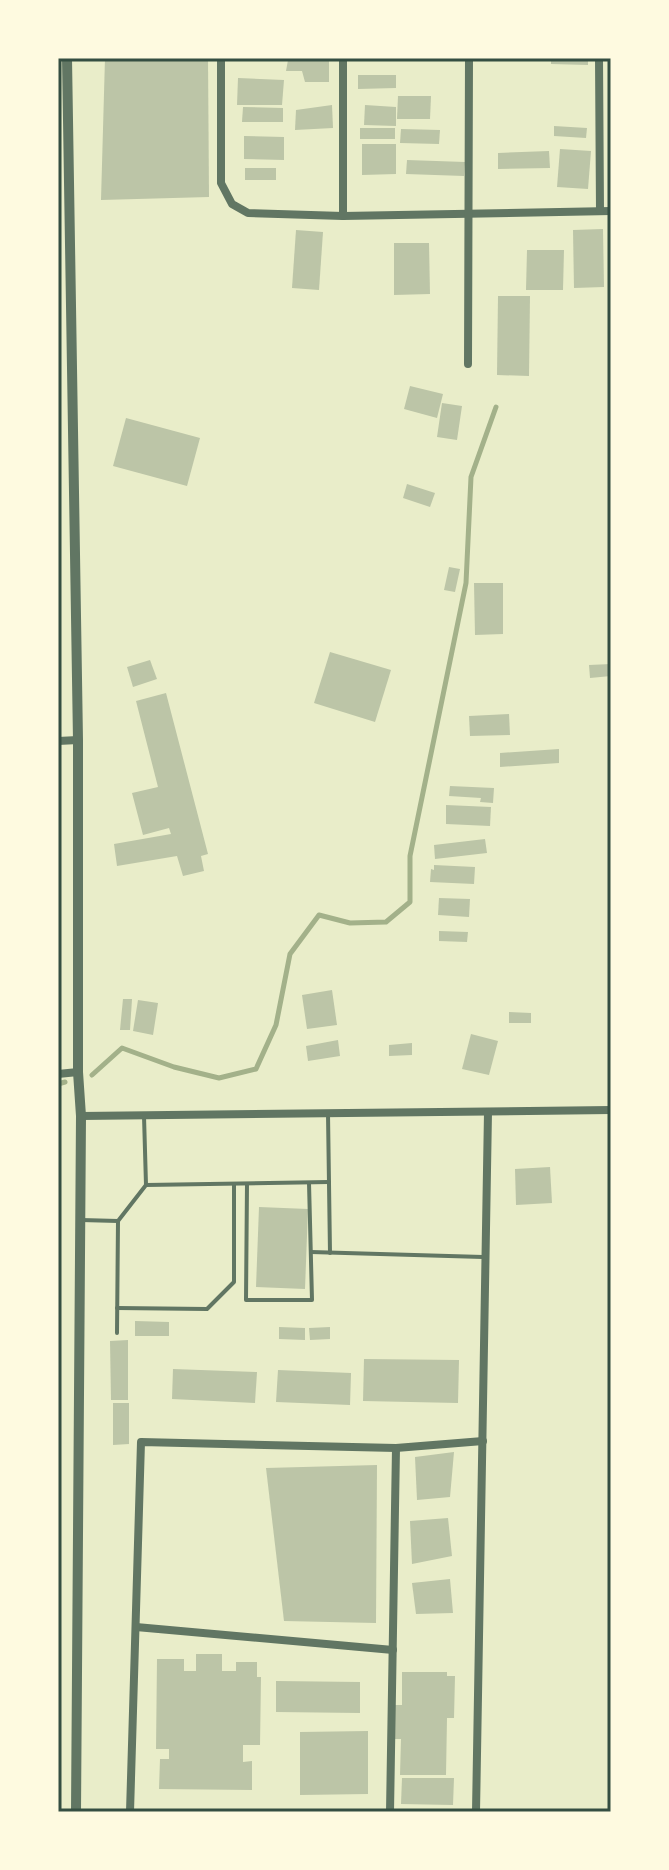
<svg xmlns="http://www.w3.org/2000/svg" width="669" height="1870" font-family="'Crimson Pro',serif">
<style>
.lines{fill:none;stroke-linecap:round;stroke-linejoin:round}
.stream{stroke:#a3b18a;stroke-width:5}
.building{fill:#bcc5a7}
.service{stroke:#617663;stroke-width:4}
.minor{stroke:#617663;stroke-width:8}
.tertiary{stroke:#617663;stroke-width:10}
.neatline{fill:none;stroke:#344e41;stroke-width:3}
</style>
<rect width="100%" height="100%" fill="#e9edc9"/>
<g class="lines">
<g class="stream">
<polyline points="92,1075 122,1048 174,1067 219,1078 256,1069 276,1025 290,954 319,915 350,923 386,922 410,902 410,856 466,583 471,477 496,407"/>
<polyline points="58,1084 65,1082"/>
</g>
</g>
<g class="building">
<polygon points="105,58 208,58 209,197 101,200"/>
<polygon points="551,58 588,58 588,65 551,64"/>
<polygon points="329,59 329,82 305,82 302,71 286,71 288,60"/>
<polygon points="358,75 396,75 396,88 358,89"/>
<polygon points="238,78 284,80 282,105 237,105"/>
<polygon points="398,96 431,96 430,119 397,119"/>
<polygon points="332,105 333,128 295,130 296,110"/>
<polygon points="365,105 396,107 396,126 364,125"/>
<polygon points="243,107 283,108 283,122 242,122"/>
<polygon points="554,126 587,128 586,138 554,136"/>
<rect x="360" y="128" width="35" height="11"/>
<polygon points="401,129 440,130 439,144 400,143"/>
<polygon points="244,136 284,137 284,160 244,159"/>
<polygon points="362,144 396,144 396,174 362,175"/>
<polygon points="560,149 591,151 588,189 557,187"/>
<polygon points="549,151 550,168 498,169 498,153"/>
<polygon points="407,160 465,162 464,176 406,174"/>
<rect x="245" y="168" width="31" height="12"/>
<polygon points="603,229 604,287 574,288 573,230"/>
<polygon points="296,230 323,232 319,290 292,288"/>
<polygon points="394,243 429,243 430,294 394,295"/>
<polygon points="527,250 564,250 563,290 526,290"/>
<polygon points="498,296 530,296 529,376 497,375"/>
<polygon points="410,386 443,394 437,418 404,409"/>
<polygon points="442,403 462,406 457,440 437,437"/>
<polygon points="126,418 200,438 187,486 113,466"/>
<polygon points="407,484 435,493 430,507 403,498"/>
<polygon points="449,567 460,569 455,592 444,590"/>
<polygon points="474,583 503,583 503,634 475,635"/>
<polygon points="330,652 391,670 375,722 314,703"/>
<polygon points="150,660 157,679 133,687 127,667"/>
<polygon points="611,664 611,676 590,678 589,665"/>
<polygon points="166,693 208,854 201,856 204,871 183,876 177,856 117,866 114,844 171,834 169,828 143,835 132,793 158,787 136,701"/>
<polygon points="509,714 510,735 470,736 469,716"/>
<polygon points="559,749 559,763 500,767 500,753"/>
<polygon points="450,786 494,788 493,803 480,802 481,798 449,796"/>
<polygon points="446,805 491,807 490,826 446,824"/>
<polygon points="485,839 487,853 435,859 434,845"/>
<polygon points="434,865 475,867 474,884 430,882 431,869 434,870"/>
<polygon points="439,898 470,899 469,917 438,915"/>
<polygon points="439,931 468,932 467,942 439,941"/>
<polygon points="332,990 337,1025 307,1029 302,995"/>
<polygon points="123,999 132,999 130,1030 120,1030"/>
<polygon points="138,1000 158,1003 153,1035 133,1031"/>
<polygon points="509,1012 531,1013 531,1023 509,1023"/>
<polygon points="471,1034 498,1041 489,1075 462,1069"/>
<polygon points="338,1040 340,1056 308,1061 306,1046"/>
<polygon points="412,1043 412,1055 389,1056 389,1045"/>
<polygon points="550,1167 552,1203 516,1205 515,1169"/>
<polygon points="259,1207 308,1209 305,1289 256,1287"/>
<polygon points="135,1321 169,1322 169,1336 135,1336"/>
<polygon points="279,1327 305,1328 305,1340 279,1339"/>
<polygon points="330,1327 330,1339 310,1340 309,1328"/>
<polygon points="128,1340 128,1400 111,1400 110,1341"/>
<polygon points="364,1359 459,1360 458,1403 363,1401"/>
<polygon points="173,1369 257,1372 255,1403 172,1399"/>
<polygon points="278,1370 351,1373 350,1405 276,1402"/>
<polygon points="113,1403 129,1403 129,1444 113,1445"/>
<polygon points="454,1452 450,1497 417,1500 415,1457"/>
<polygon points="377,1465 376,1623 284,1621 266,1468"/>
<polygon points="448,1518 452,1556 412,1564 410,1521"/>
<polygon points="450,1579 453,1613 416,1614 412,1583"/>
<polygon points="196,1654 222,1654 222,1671 236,1671 236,1662 257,1662 257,1677 261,1677 260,1745 243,1745 243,1762 252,1761 252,1790 159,1789 160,1759 169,1759 169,1749 156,1749 157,1659 184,1659 184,1671 196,1671"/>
<polygon points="402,1672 447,1672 447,1676 455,1676 454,1718 447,1718 446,1775 400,1775 401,1739 394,1739 395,1705 402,1705"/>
<polygon points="276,1681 360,1682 360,1713 276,1712"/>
<polygon points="368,1731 368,1794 300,1795 300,1732"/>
<polygon points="402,1778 454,1778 453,1805 401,1804"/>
</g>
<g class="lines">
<g class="service">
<polyline points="328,1114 330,1253"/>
<polyline points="144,1116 146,1185"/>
<polyline points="247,1184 246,1300 312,1300 309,1183"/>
<polyline points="81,1220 118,1221"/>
<polyline points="311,1252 483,1257"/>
<polyline points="117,1308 207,1309 234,1282 234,1185"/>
<polyline points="117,1333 118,1221 146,1185 329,1182"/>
</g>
<g class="minor">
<polyline points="221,58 221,183 232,204 248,213 343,216 611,211"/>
<polyline points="343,58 343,216"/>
<polyline points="599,58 600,211"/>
<polyline points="468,364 469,58"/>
<polyline points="58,741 78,740"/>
<polyline points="58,1074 78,1072"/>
<polyline points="81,1116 611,1110"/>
<polyline points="136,1627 393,1650"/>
<polyline points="130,1812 141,1442 396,1448 483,1441"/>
<polyline points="390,1812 396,1448"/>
<polyline points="476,1812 488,1112"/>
</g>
<polyline class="tertiary" points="67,58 78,740 78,1072 81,1116 76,1812"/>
</g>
<rect width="669" height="1870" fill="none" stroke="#fefae0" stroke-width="120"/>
<rect x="60" y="60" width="549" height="1750" class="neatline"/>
</svg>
